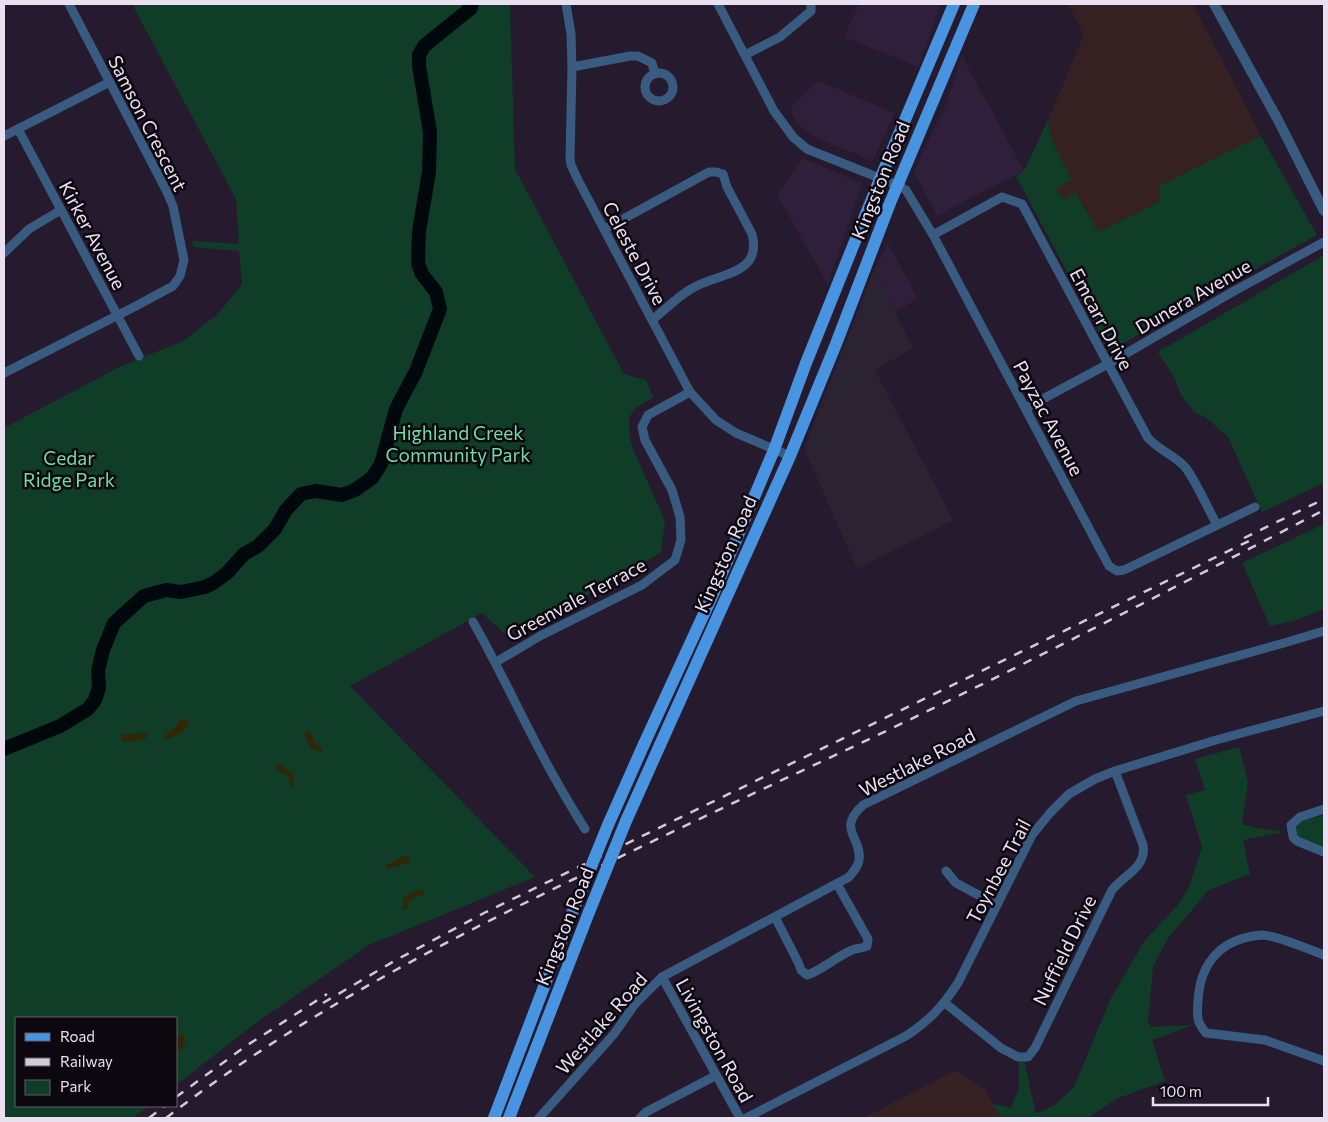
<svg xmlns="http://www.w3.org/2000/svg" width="1328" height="1122" font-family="Commissioner,sans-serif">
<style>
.built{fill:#2f1f3a}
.industrial{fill:#2c2332}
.education{fill:#352121}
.green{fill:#0f3d27}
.sand{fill:#2f2705}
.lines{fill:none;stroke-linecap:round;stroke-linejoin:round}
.river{stroke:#01080d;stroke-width:14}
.minor{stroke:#385b7f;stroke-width:9}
.tertiary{stroke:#385b7f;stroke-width:10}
.primary{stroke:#4894e0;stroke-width:12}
.rail{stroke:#d2cad9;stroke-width:2.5;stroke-dasharray:9 9;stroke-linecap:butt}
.primary-bridge{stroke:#4894e0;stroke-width:12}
.labels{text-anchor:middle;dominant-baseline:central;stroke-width:5;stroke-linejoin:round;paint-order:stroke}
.street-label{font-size:19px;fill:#e9e1f0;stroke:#0d0710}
.park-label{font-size:19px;fill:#6fdda4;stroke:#0d0710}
</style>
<rect width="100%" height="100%" fill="#261a2f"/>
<g class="built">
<polygon points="859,4 941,4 918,67 844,37"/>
<polygon points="962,56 1024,171 984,191 937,216 914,172 937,122 942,115"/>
<polygon points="818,81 895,113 872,161 814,137 798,124 790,109"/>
<polygon points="802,158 862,183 828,285 777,195"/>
<polygon points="888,243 918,299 895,312 874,270"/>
</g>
<polygon class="industrial" points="874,270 913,348 875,370 953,520 857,569 804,448"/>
<g class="education">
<polygon points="1068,4 1193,4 1261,136 1161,185 1160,201 1098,232 1076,193 1064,200 1056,188 1072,180 1053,143 1048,120 1084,35"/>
<polygon points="956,1070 985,1089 1001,1118 863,1118"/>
</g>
<g class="green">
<polygon points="132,4 510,4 515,169 624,374 646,380 653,397 636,408 629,417 629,434 633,449 665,521 661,552 608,585 506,635 482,613 350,686 535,877 369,945 260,1020 176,1085 176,1018 16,1018 16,1106 149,1106 133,1118 4,1118 4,428 119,367 183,341 218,314 242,284 239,251 194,247 192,241 239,244 236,199"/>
<polygon points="1048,120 1053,143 1072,180 1056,189 1064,199 1076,193 1098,232 1160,201 1160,185 1261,136 1317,235 1109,351 1016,176 1024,171"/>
<polygon points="1324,255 1324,483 1262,512 1228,437 1204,416 1195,413 1181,395 1174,377 1158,352"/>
<polygon points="1324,524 1324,609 1297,620 1270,626 1242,563"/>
<polygon points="1239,747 1248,782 1242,824 1257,828 1284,832 1243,840 1250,874 1209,890 1168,938 1153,967 1148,1022 1152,1027 1193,1025 1152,1040 1165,1081 1116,1099 1088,1118 1001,1118 993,1104 1011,1108 1019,1088 1019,1059 1024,1060 1036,1114 1055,1105 1074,1087 1111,998 1145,940 1178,905 1189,887 1202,847 1186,795 1205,790 1195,759"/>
<path d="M1324 815V849C1311 844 1287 841 1298 822Z"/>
</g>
<g class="sand">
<path d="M183 719 188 720 189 725C184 732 176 736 167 740L165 738 167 733 176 727 179 721Z"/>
<polygon points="305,731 310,732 315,743 319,745 323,750 321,752 311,748 305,736"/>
<path d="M143 732 147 733V736L145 739C138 740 128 743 123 742L121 737C126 731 133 737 143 732Z"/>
<polygon points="276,765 281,765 289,772 293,772 294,786 291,787 289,785 290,778 275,768"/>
<polygon points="407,855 410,857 408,863 392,868 386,868 386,865"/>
<polygon points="419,890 423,890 424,894 409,900 408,910 403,910 403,898 406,895"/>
<polygon points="181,1035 184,1035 186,1041 180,1050 176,1050 178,1037"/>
</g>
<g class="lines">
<polyline class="river" points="4,749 60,726 88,709 95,700 99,688 98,671 103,650 114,623 144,596 166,590 181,592 205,587 215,582 227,573 244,554 258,546 275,529 286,510 301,494 316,491 342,495 355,490 372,478 381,464 396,409 416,371 440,309 436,292 422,274 418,263 419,231 429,172 430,132 419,66 419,55 424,46 471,8 472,4"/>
<g class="minor">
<polyline points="566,4 571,34 572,67 570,159 571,165 578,180 690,392 716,420 736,433 790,456"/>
<polyline points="718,4 774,111 793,137 807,149 897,185 906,190 933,235 1109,566 1117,571 1124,570 1255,507"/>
<polyline points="745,55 780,37 811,11 811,4"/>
<polyline points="572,67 630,56 638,56 652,63 655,74"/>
<circle cx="659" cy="87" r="14"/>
<polyline points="18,129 139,356"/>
<polyline points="4,136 110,82"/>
<path d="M605 229 709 172H716L723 174 727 187 752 234C763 276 716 273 691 289 677 297 665 310 652 320"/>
<path d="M933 235 1002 197 1022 204 1148 438C1160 451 1174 455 1185 467 1195 479 1208 509 1217 525"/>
<polyline points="4,253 29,229 61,210"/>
<polyline points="4,373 136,306 173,286 180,276 184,260 173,206 166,190 69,4"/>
<polyline points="1026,408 1108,364 1234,291 1324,242"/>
<path d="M473 622C503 674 527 730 557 782 566 798 575 813 585 829"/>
<polyline points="496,662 540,636 642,585 675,560 681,540 680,517 672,490 645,440 642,427 648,415 690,392"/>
<polyline points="1324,809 1300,817 1291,825 1293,837 1297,841 1324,852"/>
<polyline points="946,871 956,883 997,905"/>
<path d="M775 917 798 962 801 970 807 975C821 971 837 956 852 950 857 948 861 949 867 946L868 939 837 884"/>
<path d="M1324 955C1311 950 1275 935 1262 935 1222 938 1200 962 1198 1001 1197 1016 1196 1021 1206 1033L1265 1040 1324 1061"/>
<polyline points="662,977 740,1118"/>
<path d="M945 1003 1001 1048 1018 1057H1028L1035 1048 1112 890C1124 875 1147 867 1143 845L1115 771"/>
<path d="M539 1118 614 1034 635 1004 662 977 849 877C853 872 858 867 859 860 862 836 836 830 863 805L1076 701 1284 643 1324 631"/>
<polyline points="640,1118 646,1112 715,1076"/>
<path d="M746 1118 906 1036C929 1021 942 1007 958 983L1032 835 1050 813 1069 794 1095 779 1115 771 1216 740 1324 711"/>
</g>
<polyline class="tertiary" points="1214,4 1278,120 1324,211"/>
<g class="primary">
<polyline points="644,744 714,592 774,450 806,363 880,179 954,4"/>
<polyline points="660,745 790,456 836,344 890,203 974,4"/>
<polyline points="494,1118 569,921"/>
<polyline points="509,1118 589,912"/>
</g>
<g class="rail">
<polyline points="1244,538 1324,499"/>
<polyline points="323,1003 396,960 484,913 1253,539"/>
<polyline points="176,1097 246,1046 327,994"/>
<polyline points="149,1118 165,1106"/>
<path d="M166 1118C292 1021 431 948 574 879 663 836 752 794 842 752 1005 675 1164 593 1324 510"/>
</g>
<g class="primary-bridge">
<polyline points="589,912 626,821 660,745"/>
<polyline points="569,921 608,825 644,744"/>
</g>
</g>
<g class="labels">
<g class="street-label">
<text transform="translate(148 123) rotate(63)">Samson Crescent</text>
<text transform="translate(880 180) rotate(-68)">Kingston Road</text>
<text transform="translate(93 235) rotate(62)">Kirker Avenue</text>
<text transform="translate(635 253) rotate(62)">Celeste Drive</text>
<text transform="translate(1193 296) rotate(-30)">Dunera Avenue</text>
<text transform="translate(1102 319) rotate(62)">Emcarr Drive</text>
<text transform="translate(1049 418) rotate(62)">Payzac Avenue</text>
<text transform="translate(725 554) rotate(-66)">Kingston Road</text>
<text transform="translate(576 599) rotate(-28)">Greenvale Terrace</text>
<text transform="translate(917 762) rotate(-27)">Westlake Road</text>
<text transform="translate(998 871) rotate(-62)">Toynbee Trail</text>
<text transform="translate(564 926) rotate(-68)">Kingston Road</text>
<text transform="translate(1064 950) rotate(-64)">Nuffield Drive</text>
<text transform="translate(601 1023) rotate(-49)">Westlake Road</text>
<text transform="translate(715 1040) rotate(61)">Livingston Road</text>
</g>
<g class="park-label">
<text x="458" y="432">Highland Creek<tspan x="458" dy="22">Community Park</tspan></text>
<text x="69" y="457">Cedar<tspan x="69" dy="22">Ridge Park</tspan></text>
</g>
</g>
<rect width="1328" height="1122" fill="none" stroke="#e9e1f0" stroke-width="10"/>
<rect x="15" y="1017" width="162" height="90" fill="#0d0710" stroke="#655e6a"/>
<rect x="25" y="1033" width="25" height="8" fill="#4894e0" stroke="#655e6a"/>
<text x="60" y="1042" font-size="15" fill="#e9e1f0">Road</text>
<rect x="25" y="1058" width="25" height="8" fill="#d2cad9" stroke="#655e6a"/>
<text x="60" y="1067" font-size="15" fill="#e9e1f0">Railway</text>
<rect x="25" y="1080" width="25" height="15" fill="#0f3d27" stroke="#655e6a"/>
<text x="60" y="1092" font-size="15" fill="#e9e1f0">Park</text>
<path d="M1153 1097v8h115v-8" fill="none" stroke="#e9e1f0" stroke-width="2.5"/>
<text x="1160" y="1097" font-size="15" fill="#e9e1f0" stroke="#0d0710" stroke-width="4" paint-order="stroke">100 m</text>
</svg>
